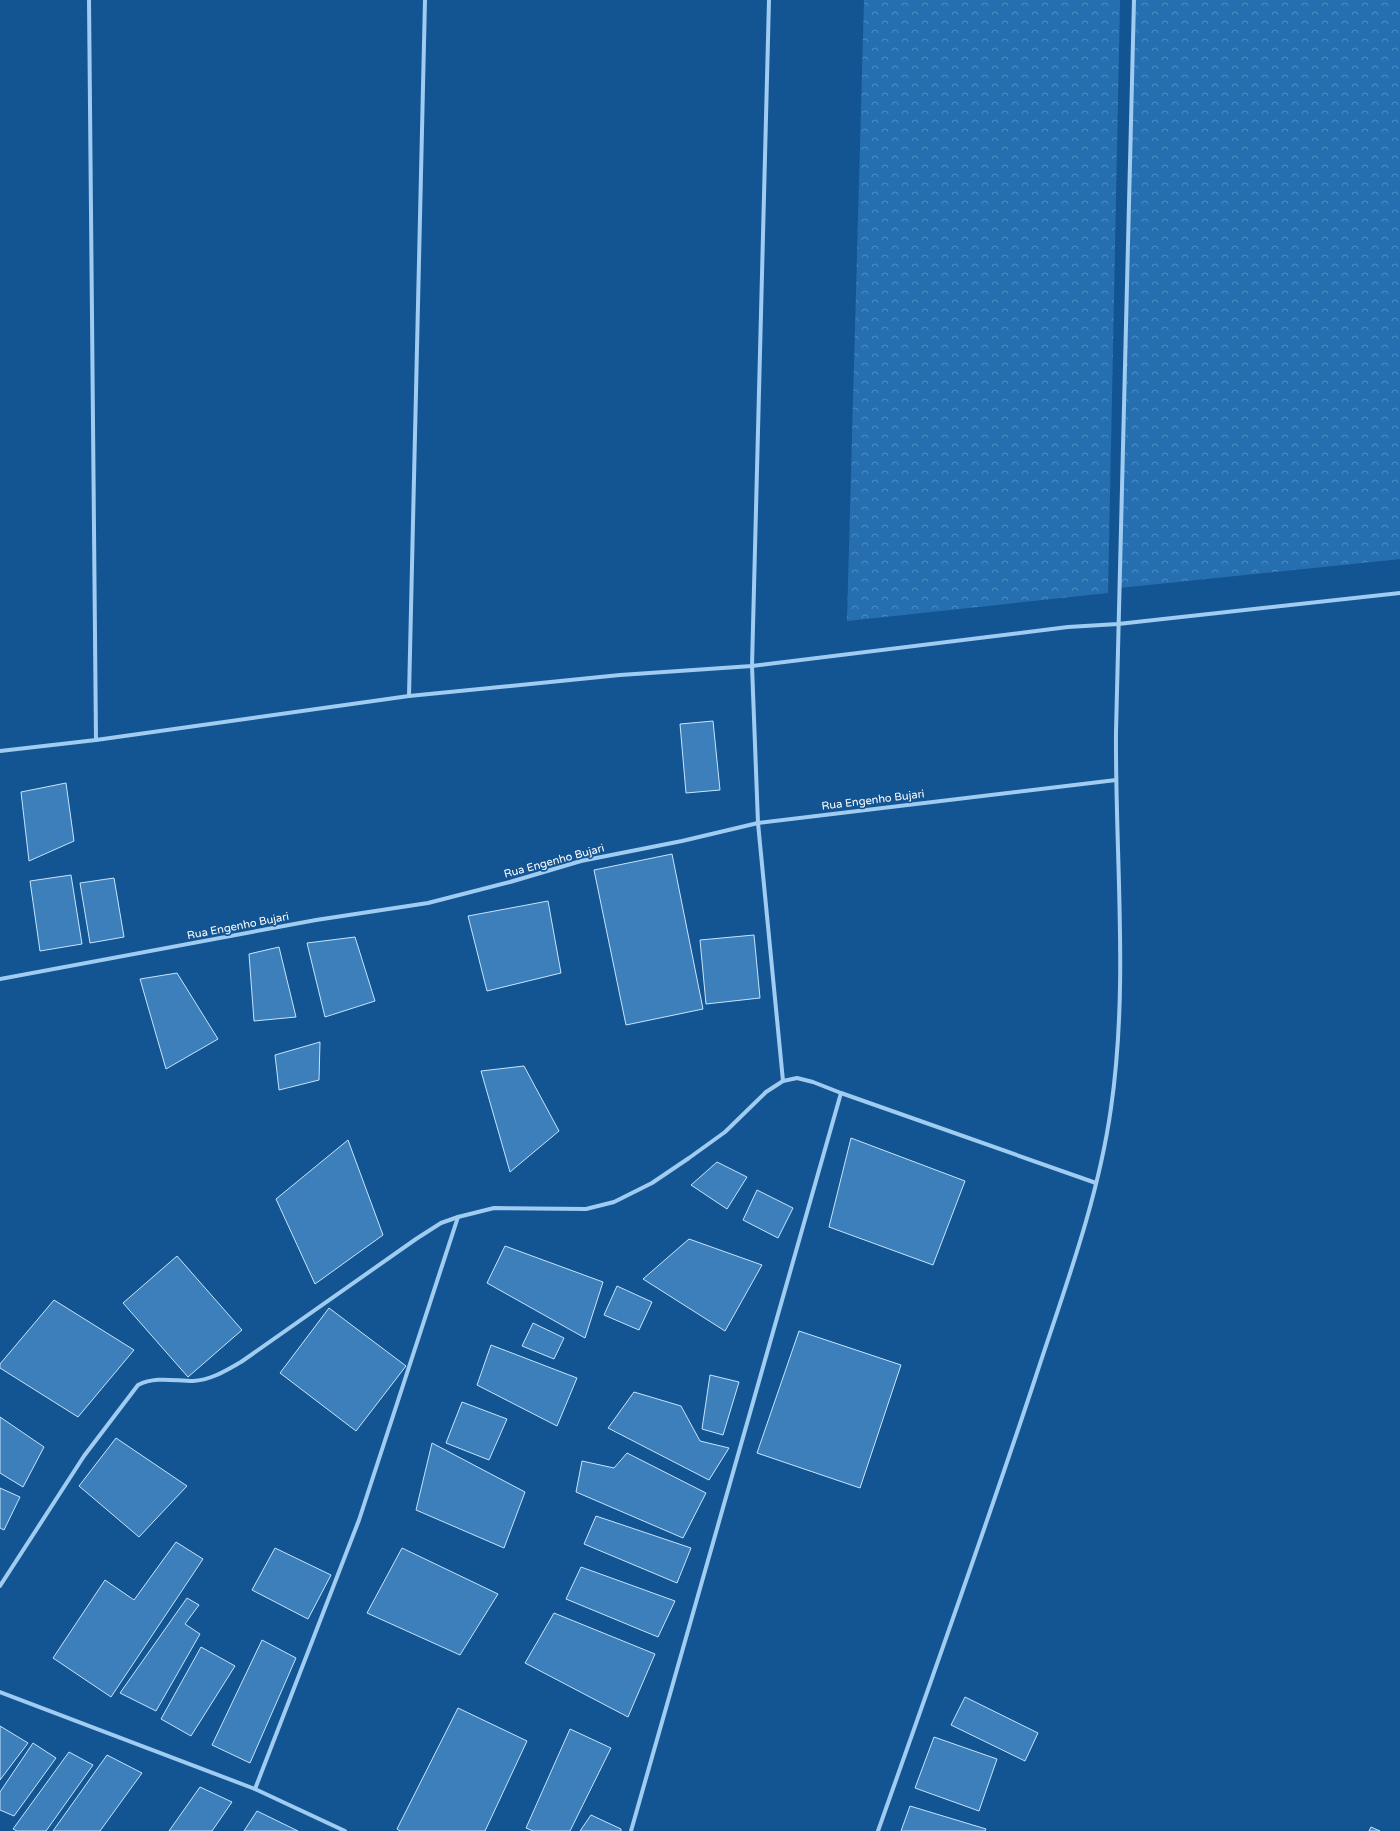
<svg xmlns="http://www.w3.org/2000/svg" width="1400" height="1831" font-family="'Varela Round',sans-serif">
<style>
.forest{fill:url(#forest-crowns)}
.building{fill:#3c7fba;stroke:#c7e4fd}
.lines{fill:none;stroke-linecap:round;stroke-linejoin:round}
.minor{stroke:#a0ccf2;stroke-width:4}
.labels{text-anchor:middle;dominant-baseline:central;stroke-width:3.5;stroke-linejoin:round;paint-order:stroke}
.street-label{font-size:11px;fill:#fff;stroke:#135592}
</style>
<defs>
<pattern id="forest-crowns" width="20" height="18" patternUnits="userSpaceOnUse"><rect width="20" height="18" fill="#256fb1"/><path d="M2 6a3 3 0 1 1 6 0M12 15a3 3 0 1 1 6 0" fill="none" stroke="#518cc1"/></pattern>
</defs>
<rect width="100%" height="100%" fill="#135592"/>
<g class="forest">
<polygon points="864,0 1120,0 1108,593 847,621"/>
<polygon points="1134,0 1400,0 1400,559 1119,588"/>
</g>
<g class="building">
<polygon points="713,721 720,790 686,793 680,724"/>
<polygon points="66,783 74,841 29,861 21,792"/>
<polygon points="672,854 703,1009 626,1025 594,870"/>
<polygon points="71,875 82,944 40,951 30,881"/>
<polygon points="114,878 124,937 90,943 80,883"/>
<polygon points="548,901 561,973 487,991 468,916"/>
<polygon points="754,935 760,998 706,1004 700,940"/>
<polygon points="355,937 375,1001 325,1017 307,943"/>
<polygon points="279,947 296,1017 254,1021 249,954"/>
<polygon points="177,973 218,1039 166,1069 140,979"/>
<polygon points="320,1042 319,1080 279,1090 275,1055"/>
<polygon points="524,1066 559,1131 510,1172 481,1071"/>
<polygon points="851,1138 965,1181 933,1265 829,1227"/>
<polygon points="348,1140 383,1235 315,1284 276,1199"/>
<polygon points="717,1162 747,1177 727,1209 691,1185"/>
<polygon points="757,1190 793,1208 778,1238 743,1220"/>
<polygon points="689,1239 762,1265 725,1331 643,1279"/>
<polygon points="505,1246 603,1282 585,1338 487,1283"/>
<polygon points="177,1256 242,1330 188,1377 123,1303"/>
<polygon points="617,1286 652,1302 639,1330 604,1315"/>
<polygon points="54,1300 134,1350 78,1417 0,1368 0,1364"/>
<polygon points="329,1308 406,1366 356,1431 280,1373"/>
<polygon points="533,1323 564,1338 554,1359 522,1346"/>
<polygon points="799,1331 901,1365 860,1488 757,1453"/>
<polygon points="491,1345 577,1378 557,1426 477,1385"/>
<polygon points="710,1375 739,1382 723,1435 702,1429"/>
<polygon points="634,1392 681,1406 700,1441 729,1448 709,1480 608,1428"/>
<polygon points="462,1402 507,1419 489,1460 446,1443"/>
<polygon points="0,1417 44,1447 23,1487 0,1473"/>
<polygon points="116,1438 187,1486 139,1537 79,1486"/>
<polygon points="432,1443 525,1492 504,1548 416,1510"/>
<polygon points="627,1453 706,1493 683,1538 576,1492 582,1461 614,1468"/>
<polygon points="0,1488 20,1497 4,1530 0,1528"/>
<polygon points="596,1516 691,1548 677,1583 584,1544"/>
<polygon points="176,1542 203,1559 111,1697 53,1658 105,1580 134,1600"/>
<polygon points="275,1548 331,1575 308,1619 252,1590"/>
<polygon points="402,1548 498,1594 460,1655 367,1613"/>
<polygon points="581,1567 675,1601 658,1637 566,1599"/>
<polygon points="187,1598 199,1605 185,1624 200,1634 156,1711 120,1693"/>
<polygon points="554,1613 655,1654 628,1717 525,1663"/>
<polygon points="262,1640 296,1658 250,1763 212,1745"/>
<polygon points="201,1647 235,1666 191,1736 161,1719"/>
<polygon points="965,1697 1038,1733 1025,1761 951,1725"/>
<polygon points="458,1708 527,1741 485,1831 400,1831 397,1829"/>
<polygon points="0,1726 28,1743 0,1780"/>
<polygon points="570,1729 611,1748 570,1831 533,1831 526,1828"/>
<polygon points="934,1737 997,1759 979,1811 915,1788"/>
<polygon points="33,1743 56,1758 14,1816 0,1810 0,1792"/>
<polygon points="69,1752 93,1765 46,1831 17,1831 13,1829"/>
<polygon points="107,1755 142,1773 100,1831 53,1831"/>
<polygon points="200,1787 232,1802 212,1831 169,1831"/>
<polygon points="910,1806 986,1829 985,1831 901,1831"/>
<polygon points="257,1811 298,1831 244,1831"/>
<polygon points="591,1815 621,1829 621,1831 580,1831"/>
<polygon points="1371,1827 1380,1831 1369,1831"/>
</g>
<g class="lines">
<g class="minor">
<polyline points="89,0 96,740"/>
<polyline points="769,0 752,666 758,823 783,1081"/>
<polyline points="409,696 425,0"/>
<polyline points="0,751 96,740 409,696 620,675 752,666 1068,627 1118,624 1400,593"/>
<polyline points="0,979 316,920 428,903 510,882 581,861 682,841 758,823 1116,780"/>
<path d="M0 1586 84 1456 138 1385C156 1376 174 1381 193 1381 211 1380 225 1371 241 1362L416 1239 441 1223 458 1217 494 1208 586 1209 614 1202 652 1183 689 1158 725 1132 766 1092 783 1081 797 1078 813 1082 841 1093 1096 1183"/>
<polyline points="0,1692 255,1789 345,1831"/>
<polyline points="255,1789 359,1520 458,1217"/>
<polyline points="631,1831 841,1093"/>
<path d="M878 1831C931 1681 985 1530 1035 1379 1064 1290 1098 1201 1111 1108 1129 984 1115 857 1116 732 1120 488 1127 244 1134 0"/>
</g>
</g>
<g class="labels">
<g class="street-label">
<text transform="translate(873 800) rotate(-7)">Rua Engenho Bujari</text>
<text transform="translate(554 861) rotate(-15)">Rua Engenho Bujari</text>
<text transform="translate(238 926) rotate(-11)">Rua Engenho Bujari</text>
</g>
</g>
</svg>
